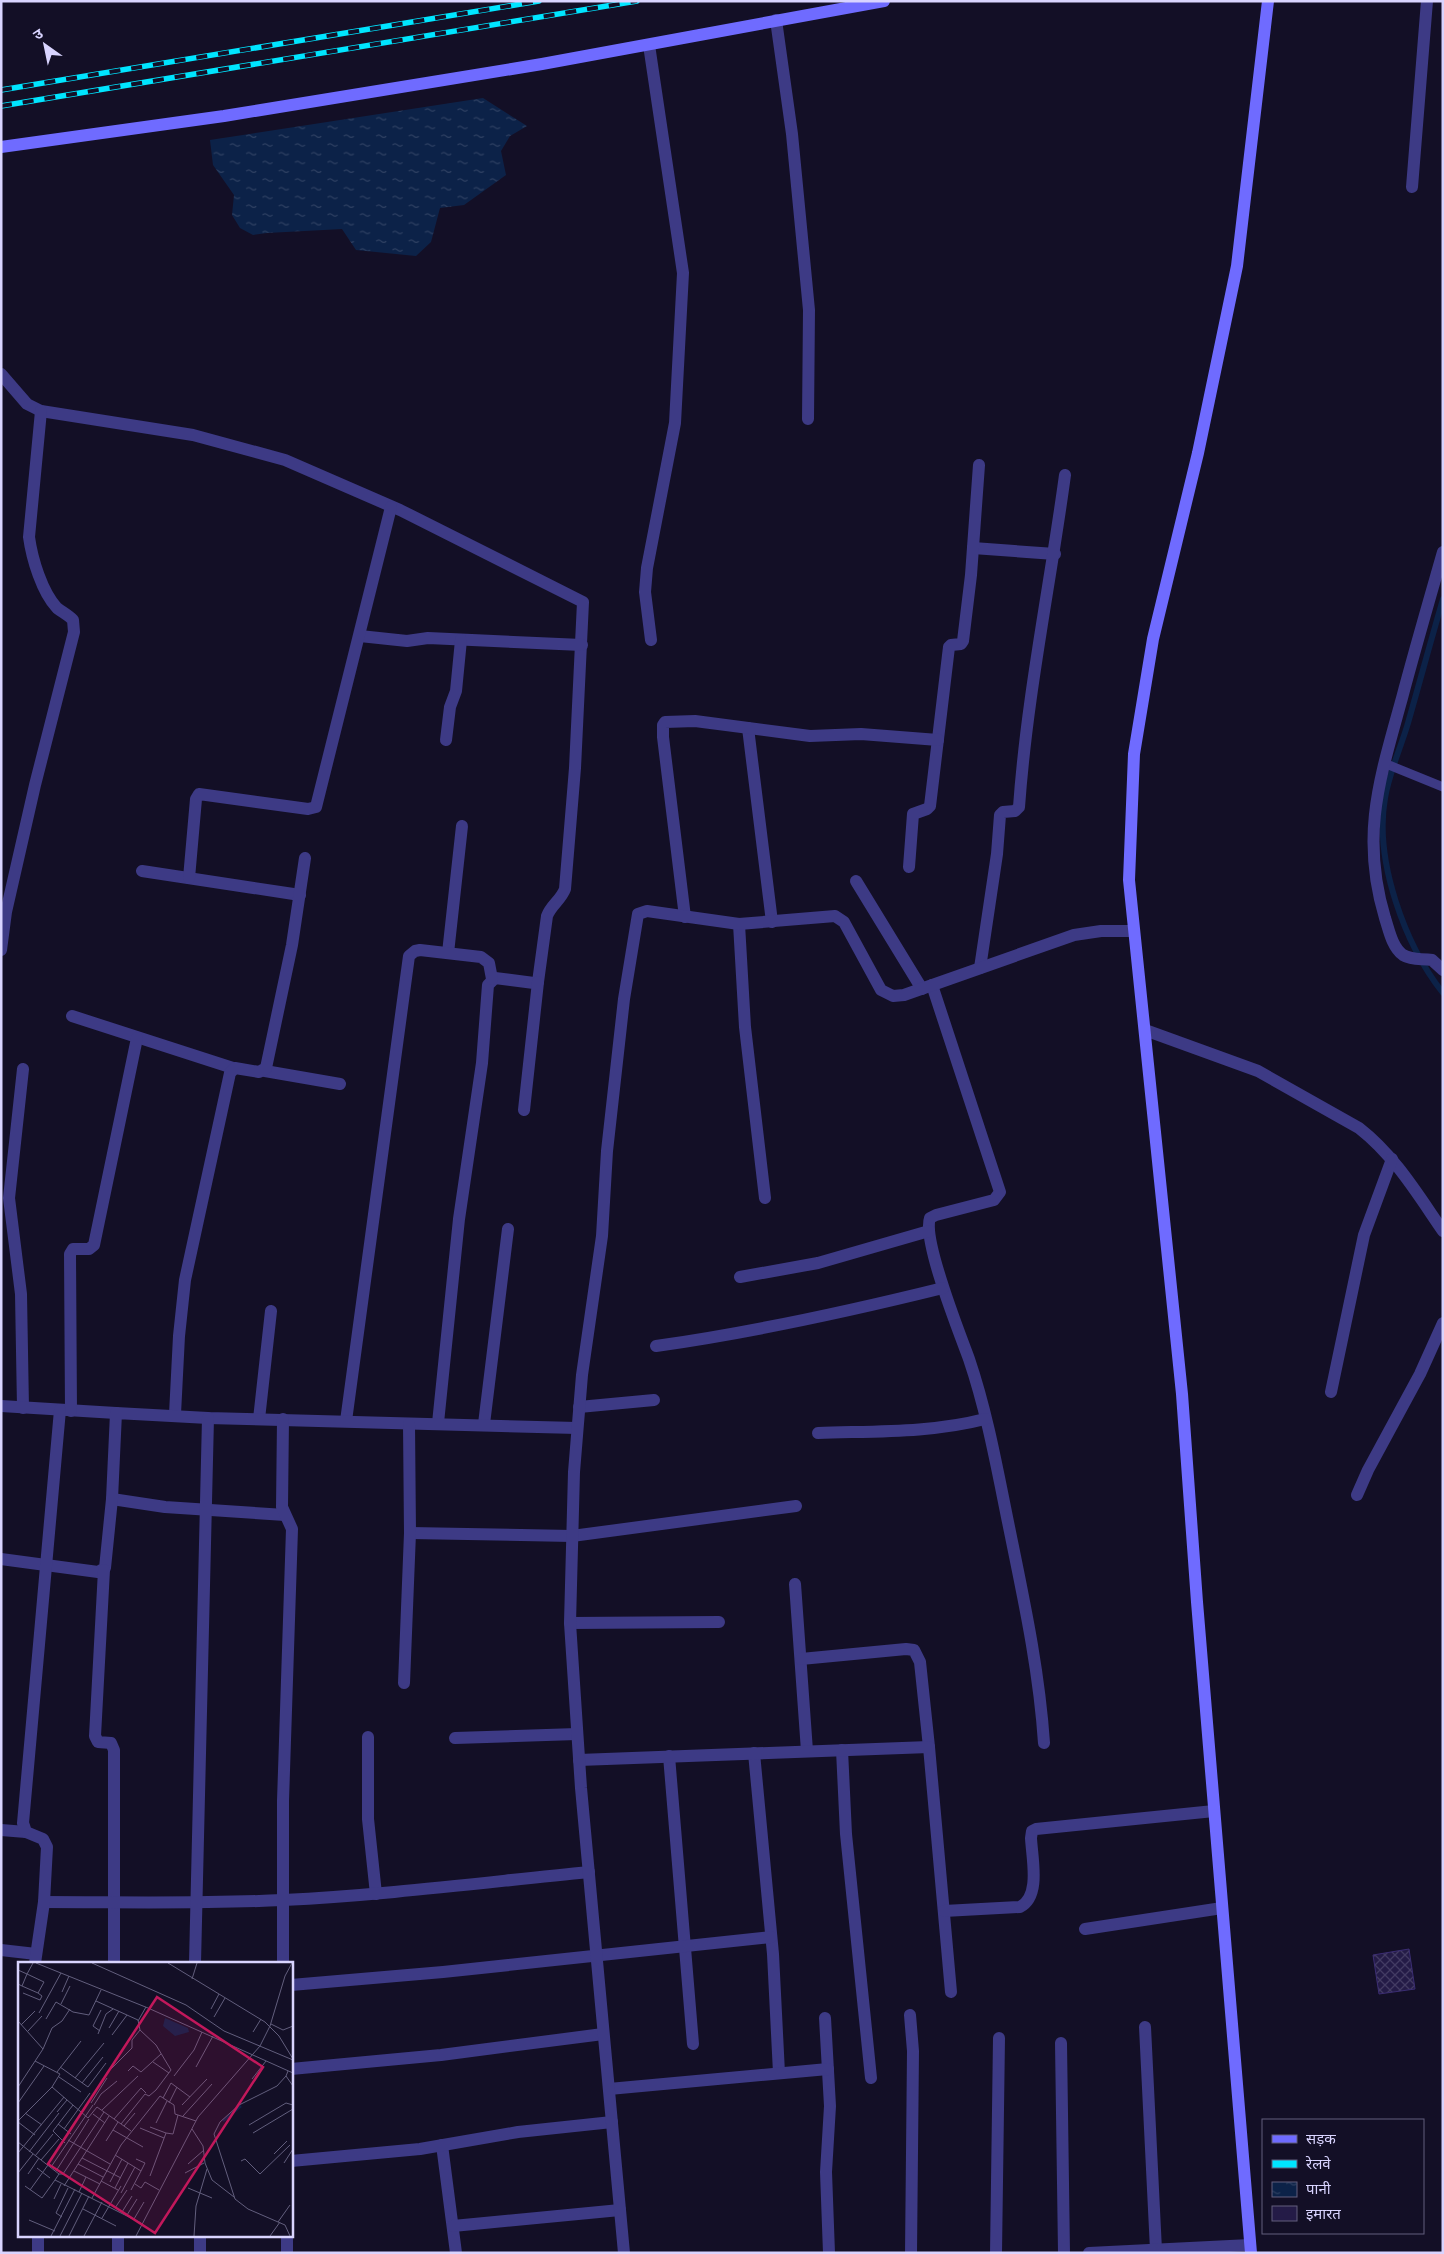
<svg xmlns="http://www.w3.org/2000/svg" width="1444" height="2254" font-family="Montserrat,'Noto Sans Devanagari',sans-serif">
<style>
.water{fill:url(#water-ripples)}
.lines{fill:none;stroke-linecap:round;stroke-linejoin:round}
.stream{stroke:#0c2248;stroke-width:6}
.building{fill:url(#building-cross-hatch);stroke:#3b2d73}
.lane{stroke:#3d3a85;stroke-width:9}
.street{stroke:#3d3a85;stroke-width:12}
.secondary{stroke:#6f6bff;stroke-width:12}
.rail-casing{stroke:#00e5ff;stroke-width:5.5}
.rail{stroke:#130f26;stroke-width:4;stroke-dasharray:11;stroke-linecap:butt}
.inset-river{fill:none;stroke:#0c2248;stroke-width:2.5}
.inset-road{fill:none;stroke:#625e7d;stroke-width:1}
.view{fill:#c2185b;fill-opacity:0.15;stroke:#c2185b;stroke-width:2.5}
.inset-edge{fill:none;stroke:#d9d4ff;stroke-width:2.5}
</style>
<defs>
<pattern id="water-ripples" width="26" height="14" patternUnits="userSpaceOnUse" patternTransform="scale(1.25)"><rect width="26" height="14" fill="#0c2248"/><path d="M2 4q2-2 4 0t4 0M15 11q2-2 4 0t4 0" fill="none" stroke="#2f4163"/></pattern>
<pattern id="building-cross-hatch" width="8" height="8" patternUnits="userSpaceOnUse" patternTransform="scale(1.25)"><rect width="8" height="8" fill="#241b47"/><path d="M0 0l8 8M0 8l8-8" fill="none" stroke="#433b63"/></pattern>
</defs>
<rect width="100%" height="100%" fill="#130f26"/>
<polygon class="water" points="483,98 527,126 510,136 501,151 506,175 464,205 440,208 431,242 416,256 356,250 342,229 267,233 253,235 240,228 232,215 234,195 213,165 210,140"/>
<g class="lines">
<path class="stream" d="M1443 599C1431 640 1420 681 1408 723 1401 747 1389 773 1385 798 1374 861 1405 945 1443 993"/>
</g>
<polygon class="building" points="1409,1949 1415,1989 1379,1994 1373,1955"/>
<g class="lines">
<polyline class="lane" points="1384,763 1443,787"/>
<g class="street">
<polyline points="776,20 792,134 809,310 808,419"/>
<polyline points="649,45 683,273 675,423 647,568 645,592 651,640"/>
<polyline points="1412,187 1427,1"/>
<path d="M1 374 27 404 41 411 193 435 285 460 400 510 583 602 575 768 565 889C561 900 551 905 547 916L538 982 534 983 495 978 488 985 482 1063 459 1219 438 1423"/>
<polyline points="973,548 1055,554"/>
<path d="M1443 552C1429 601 1415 649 1402 698 1380 778 1360 835 1385 918 1389 930 1392 947 1403 955 1413 961 1422 958 1432 960L1443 970"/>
<polyline points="360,636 407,641 428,638 582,645"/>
<polyline points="748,728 772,922"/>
<polyline points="446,740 450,707 456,691 461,640"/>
<polyline points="909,867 913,814 927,809 930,806 949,647 951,645 961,644 963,641 971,575 979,465"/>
<polyline points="142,871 300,895"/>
<polyline points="189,878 196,799 199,794 308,809 316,807 391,507"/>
<polyline points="856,881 922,989"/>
<polyline points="685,917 663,737 663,725 665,722 695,721 810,736 861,734 938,740"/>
<polyline points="739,924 745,1027 765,1198"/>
<path d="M1 950 6 912 35 785 74 632 73 620C68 615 62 612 57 608 42 592 32 559 29 537L41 411"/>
<polyline points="448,953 462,826"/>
<path d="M980 968 997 854 1000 815 1003 812 1015 811 1019 807C1027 695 1050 586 1065 475"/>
<path d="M932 985 1000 1192 994 1200 936 1215 930 1218C922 1240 960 1334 969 1359 987 1412 997 1468 1008 1522 1023 1596 1039 1668 1044 1743"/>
<polyline points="72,1016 233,1068"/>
<path d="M1145 1030 1258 1071 1359 1128C1395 1156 1418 1195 1443 1231"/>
<polyline points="23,1069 9,1198 21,1294 23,1408"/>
<polyline points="265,1071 340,1084"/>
<polyline points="524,1110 538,982"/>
<polyline points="740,1277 818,1263 929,1231"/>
<path d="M656 1346C755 1332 846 1312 943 1288"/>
<polyline points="1331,1392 1364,1235 1392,1159"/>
<polyline points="1,1406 116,1413"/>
<polyline points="579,1407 654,1400"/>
<polyline points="71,1411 70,1254 73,1249 89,1249 94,1245 137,1038"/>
<polyline points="175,1414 179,1336 185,1280 230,1073 235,1068 259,1072 266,1068 292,945 305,858"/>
<polyline points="259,1419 271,1311"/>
<polyline points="346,1421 409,956 415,951 420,950 481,957 489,963 492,979"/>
<polyline points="484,1424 508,1229"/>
<path d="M818 1433C874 1431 931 1433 985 1419"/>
<polyline points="1357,1495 1368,1470 1420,1374 1443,1323"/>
<polyline points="112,1499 165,1507 285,1515"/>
<polyline points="410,1533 572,1536 796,1506"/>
<polyline points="1,1559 98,1572 105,1568 112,1499 116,1413 208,1418 577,1428"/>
<polyline points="104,1570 95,1736 98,1742 111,1743 114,1750 114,1963"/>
<polyline points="795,1584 807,1751"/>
<polyline points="570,1623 719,1622"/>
<polyline points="801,1659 906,1649 914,1650 920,1662 929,1747"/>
<polyline points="404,1683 410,1533 409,1424"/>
<polyline points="368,1737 368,1819 376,1894"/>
<polyline points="455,1738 577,1734"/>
<polyline points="842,1750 846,1834 871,2078"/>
<polyline points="754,1753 773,1954 779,2073"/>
<polyline points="669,1756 693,2044"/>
<polyline points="579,1760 929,1747 951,1992"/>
<polyline points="1,1830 26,1832"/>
<path d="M44 1902C123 1902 203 1904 283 1900 385 1895 487 1882 589 1872"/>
<path d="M944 1911 1020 1907C1041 1896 1032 1859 1031 1838L1032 1831 1036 1829 1214 1811"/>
<polyline points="1085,1929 1222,1908"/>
<polyline points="1,1950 36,1954"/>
<polyline points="35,1963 44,1902 47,1847 43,1839 26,1832 23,1823 60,1410"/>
<polyline points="195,1963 208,1418"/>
<polyline points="283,1963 283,1801 292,1529 282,1507 283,1419"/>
<polyline points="291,1985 443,1972 771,1937"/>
<polyline points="910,2015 913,2051 911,2253"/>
<polyline points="825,2018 830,2106 826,2172 829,2253"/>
<polyline points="1145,2027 1156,2250"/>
<polyline points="1061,2043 1064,2253"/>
<polyline points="291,2069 441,2055 603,2034"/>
<polyline points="609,2089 828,2069"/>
<polyline points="442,2145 456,2253"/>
<polyline points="291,2161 420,2149 518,2132 612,2122"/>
<polyline points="453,2226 620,2210"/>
<polyline points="38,2235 38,2253"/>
<polyline points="118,2235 118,2253"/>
<polyline points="200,2235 200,2253"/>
<polyline points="287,2253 287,2235"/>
<polyline points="624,2253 581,1788 570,1623 574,1472 582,1375 602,1236 607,1151 624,999 638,914 647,911 739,924 835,916 844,922 881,990 893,996 904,995 1074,935 1101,931 1134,931"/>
<polyline points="996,2253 999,2038"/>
<polyline points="1089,2253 1250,2245"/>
</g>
<g class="secondary">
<polyline points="1,147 224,116 542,64 884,1"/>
<polyline points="1251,2253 1197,1602 1182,1394 1129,880 1134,754 1153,639 1198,453 1237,266 1268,1"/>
</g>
<g class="rail-casing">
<g id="rail">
<polyline points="1,90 539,1"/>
<polyline points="1,106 637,1"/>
</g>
</g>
<use href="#rail" class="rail"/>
</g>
<g transform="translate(18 1962)">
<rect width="275" height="275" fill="#130f26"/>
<path d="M147 56 170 66 171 70 157 74 145 64Z" fill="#0c2248"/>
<path class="inset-river" d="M205 159 223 144"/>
<path class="inset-road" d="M18 1 130 46 275 111M74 1 168 43 206 69 275 98M150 1 247 60 261 74 275 97M0 8 9 12 15 1M174 17 179 1M0 22 4 24 9 12 26 20 20 31 4 24M44 30 51 14M5 31 22 38 24 34 20 31M78 39 120 58 122 68 138 83 153 108 138 128 131 134 127 132 103 162M43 42 52 24M193 47 201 32M21 51 43 11M196 55 207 36M28 57 38 40 55 50 71 53 83 28M0 59 25 87 0 125M120 59 128 45M253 62 265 68 275 64M3 63 17 49M91 66 101 49M10 69 24 54M82 69 75 64 83 48M235 70 243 57M80 72 88 52 95 47M94 73 109 53M25 87 34 66 44 59 52 47M17 99 42 112 34 125 70 156 79 145 113 169M135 100 151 111M42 105 70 125 88 101M178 105 195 74M110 109 115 104 123 110 143 92M270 109 268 114 275 124M39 110 63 79M87 113 114 86V78L122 68M156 114 176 88 184 70M268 114 259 124 221 143 202 160 196 172 217 237 230 247 267 263 272 274M41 115 63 130M57 116 86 81M234 117 248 99M64 121 85 95M145 136 153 121 172 135M0 141 26 104M73 141 89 116M151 141 159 125M76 143 83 132 99 119M164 143 189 117M84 148 120 114M39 150 49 138M7 151 24 163M75 152 87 161M165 154 194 122M96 157 123 126 128 131M0 159 34 125M0 160 17 173M138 161 149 139M40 162 53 172M231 163 268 141 275 143M106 164 117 151M132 165 148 171M122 166 146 176M46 167 72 131M174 167 185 184 187 201 194 218 216 235M95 168 125 185M235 171 275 147M50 178 92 202M88 179 100 160M0 180 41 212 37 218 123 261M47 181 35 169 55 143M11 190 41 151M0 191 46 135M256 192 269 179M97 193 123 209 113 228M17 194 35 172M64 196 103 216M118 197 127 201 123 209M23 198 41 177M223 199 227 197 242 212 272 183M266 201 275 187M60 202 85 215M170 202 186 188M33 205 75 143M19 206 32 216M38 209 71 157M56 209 82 222M0 211 15 192M167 211 186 201M10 212 21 196M41 212H45L86 150M132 214 148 171 155 172 160 153M83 219 100 228M92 220 104 197M117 222 123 226 127 220 141 228M7 224 24 236 37 218M46 224 91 154M97 226 110 201M170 226 194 236M12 228 30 203M61 230 68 215M103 231 117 205M74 236 103 183 142 134 156 143 157 152 178 159M36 237 43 222M97 246 109 228M65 247 98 264M104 250 114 234M109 253 119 237M44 255 38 251 50 226M84 256 103 224M116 257 126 240M11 258 37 269M260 260 272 243M33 274 57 227M42 274 64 231M51 274 71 234M66 274 84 240M118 274 180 155 242 84 252 64 267 14 274 1M176 274 178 244 189 207M252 274 262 260"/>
<path class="view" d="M139 35 245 105 137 271 30 202Z"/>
<rect width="275" height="275" class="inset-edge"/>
</g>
<rect width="1444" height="2254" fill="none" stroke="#d9d4ff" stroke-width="5"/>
<rect x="1262" y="2119" width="162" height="115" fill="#130f26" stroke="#625e7d"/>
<rect x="1272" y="2135" width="25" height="8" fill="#6f6bff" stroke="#625e7d"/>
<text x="1306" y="2144" font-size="15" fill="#d9d4ff">सड़क</text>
<rect x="1272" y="2160" width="25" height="8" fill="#00e5ff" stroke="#625e7d"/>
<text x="1306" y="2169" font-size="15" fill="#d9d4ff">रेलवे</text>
<rect x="1272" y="2182" width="25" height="15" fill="url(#water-ripples)" stroke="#625e7d"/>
<text x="1306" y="2194" font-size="15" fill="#d9d4ff">पानी</text>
<rect x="1272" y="2206" width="25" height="15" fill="#241b47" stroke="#625e7d"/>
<text x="1306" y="2219" font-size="15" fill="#d9d4ff">इमारत</text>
<g transform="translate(45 45) rotate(327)" stroke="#130f26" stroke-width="4" paint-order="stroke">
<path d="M0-4L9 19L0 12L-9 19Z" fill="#d9d4ff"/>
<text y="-8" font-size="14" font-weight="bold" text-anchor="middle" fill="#d9d4ff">उ</text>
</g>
</svg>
